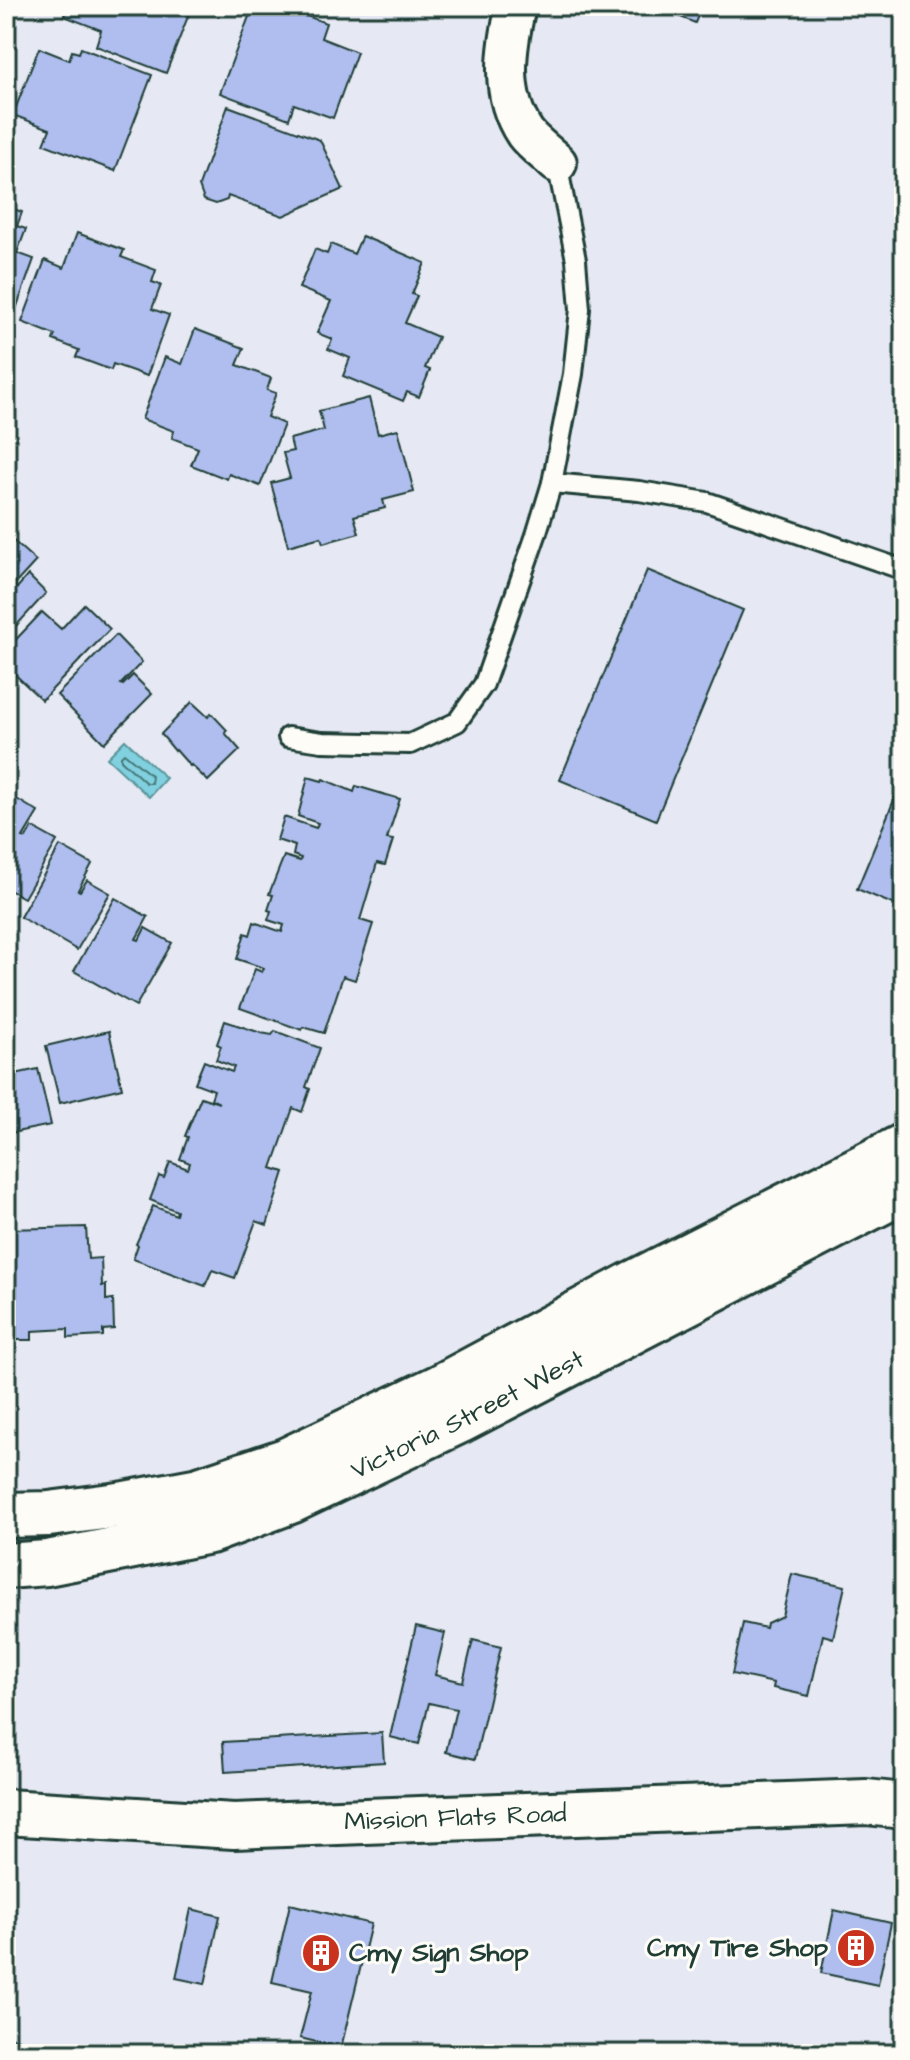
<svg xmlns="http://www.w3.org/2000/svg" width="910" height="2060" font-family="'Architects Daughter',sans-serif">
<style>
.water{fill:#81d0df;stroke:#5a959b;stroke-width:2}
.lines{fill:none;stroke-linecap:round;stroke-linejoin:round}
.shore{stroke:#467878;stroke-width:2}
.building{fill:#afbeee;stroke:#1f3d34;stroke-width:2}
.lane-casing{stroke:#1f3d34;stroke-width:24}
.street-casing{stroke:#1f3d34;stroke-width:44}
.secondary-casing{stroke:#1f3d34;stroke-width:50}
.lane{stroke:#fdfcf7;stroke-width:18}
.street{stroke:#fdfcf7;stroke-width:38}
.secondary{stroke:#fdfcf7;stroke-width:44}
.labels{text-anchor:middle;dominant-baseline:central;stroke-width:6;stroke-linejoin:round;paint-order:stroke}
.street-label{font-size:26px;fill:#1f3d34;stroke:#fdfcf7}
.poi-label{font-size:26px;font-weight:bold;fill:#1f3d34;stroke:#fdfcf7;text-anchor:end}
</style>
<rect width="100%" height="100%" fill="#e6e9f4"/>
<filter id="ink" filterUnits="userSpaceOnUse"><feTurbulence type="fractalNoise" baseFrequency=".0125" numOctaves="2"/><feDisplacementMap in="SourceGraphic" scale="16" xChannelSelector="R" yChannelSelector="G"/><feConvolveMatrix kernelMatrix="1 2 1 2 8 2 1 2 1" color-interpolation-filters="sRGB"/></filter>
<g filter="url(#ink)">
<polygon class="water" points="125,740 166,778 149,797 107,758"/>
<g class="lines">
<polygon class="shore" points="124,753 152,776 151,783 146,783 121,760 121,756"/>
</g>
<g class="building">
<polygon points="68,6 192,6 166,73 96,46 101,30 64,16"/>
<polygon points="253,6 280,6 326,23 321,38 357,52 333,118 294,104 289,119 220,93"/>
<polygon points="654,6 702,6 695,23"/>
<polygon points="39,48 69,60 72,51 79,53 81,48 152,75 115,171 44,144 50,129 13,115"/>
<polygon points="228,106 320,140 343,189 283,216 228,196 227,200 216,204 204,200 199,186"/>
<polygon points="6,206 22,212 17,226 26,229 17,253 34,259 11,323 6,321"/>
<polygon points="77,233 124,250 121,257 156,270 152,282 161,285 152,309 169,315 147,376 113,364 111,370 76,357 79,350 53,340 55,335 22,322 45,260 64,268"/>
<polygon points="362,236 425,263 412,294 417,296 405,323 438,337 425,368 430,370 419,397 407,392 403,401 343,376 350,358 328,349 332,339 317,333 331,301 299,288 315,249 327,254 331,244 354,254"/>
<polygon points="195,329 244,348 237,365 271,378 267,390 276,393 267,417 284,424 260,486 229,474 227,479 191,465 198,448 172,438 174,431 142,419 165,357 182,364"/>
<polygon points="369,398 378,434 398,429 414,492 383,500 385,508 354,516 359,533 323,543 321,537 288,546 271,483 290,478 283,453 293,451 290,439 324,430 319,411"/>
<polygon points="10,538 36,561 14,585 17,588 28,575 46,593 6,637 6,542"/>
<polygon points="647,570 743,610 656,820 560,780"/>
<polygon points="84,604 110,629 42,700 6,666 6,650 42,612 61,629"/>
<polygon points="116,635 142,662 121,684 123,685 133,675 152,694 104,743 57,695"/>
<polygon points="192,702 208,717 211,713 227,730 225,733 240,750 208,781 191,765 190,766 176,750 175,751 161,734"/>
<polygon points="904,776 904,909 857,889"/>
<polygon points="308,777 322,781 323,779 354,792 356,786 400,799 387,839 393,840 385,865 377,863 360,920 373,924 355,980 343,976 324,1033 303,1027 302,1030 240,1008 255,969 262,972 264,968 237,959 245,933 250,935 254,922 282,932 284,925 268,920 271,911 268,910 273,895 269,894 284,856 300,861 301,858 293,855 295,846 277,840 284,817 316,828 318,823 298,816"/>
<polygon points="7,793 38,812 23,837 26,838 32,827 57,841 24,898 6,888"/>
<polygon points="60,846 92,864 78,890 80,891 87,880 110,893 77,950 20,917"/>
<polygon points="115,898 148,917 136,939 139,940 145,928 172,943 136,1006 74,971"/>
<polygon points="225,1021 261,1033 272,1035 275,1031 320,1048 306,1087 310,1089 302,1112 293,1108 272,1168 284,1172 267,1225 256,1221 235,1278 212,1270 205,1286 133,1259 138,1245 136,1244 153,1206 176,1215 177,1211 150,1200 159,1176 164,1178 170,1162 188,1169 190,1163 180,1159 188,1137 185,1136 201,1097 219,1103 211,1099 214,1090 195,1083 204,1061 232,1072 234,1067 216,1060 221,1046 217,1044"/>
<polygon points="109,1031 122,1088 60,1103 46,1046"/>
<polygon points="38,1069 51,1125 6,1134 6,1076"/>
<polygon points="86,1227 88,1259 101,1258 102,1286 106,1285 106,1300 113,1299 114,1329 103,1330 103,1336 68,1338 68,1329 32,1331 32,1340 6,1340 6,1229"/>
<polygon points="792,1574 845,1586 833,1638 823,1635 809,1696 773,1688 774,1683 732,1674 743,1623 766,1628 767,1623 782,1616"/>
<polygon points="416,1626 445,1633 435,1675 463,1682 473,1640 501,1647 475,1759 446,1752 456,1709 429,1703 419,1744 390,1737"/>
<polygon points="382,1733 384,1762 225,1772 223,1742"/>
<polygon points="290,1904 371,1924 341,2048 300,2038 312,1991 272,1982"/>
<polygon points="191,1909 220,1916 205,1984 176,1978"/>
<polygon points="834,1910 891,1923 878,1985 821,1973"/>
<polygon points="6,2036 63,2051 62,2054 6,2054"/>
<polygon points="822,2046 853,2054 820,2054"/>
</g>
<g class="lines">
<g class="lane-casing">
<g id="lane">
<polyline points="552,483 639,491 707,502 904,570"/>
<polyline points="288,737 322,742 410,744 457,722 484,684 536,535 552,483 573,374 580,309 576,260 557,163"/>
</g>
</g>
<g class="street-casing">
<path id="street" d="M516 6C506 49 499 94 525 133 533 144 547 153 557 163"/>
</g>
<g class="secondary-casing">
<g id="secondary">
<polyline points="6,1515 49,1514 119,1505 199,1490 285,1461 442,1386 636,1282 904,1146"/>
<path id="s1" d="M6 1566 47 1563 210 1531 293 1500 459 1421 904 1190"/>
<path id="s2" d="M6 1812 234 1826 866 1802 904 1806"/>
</g>
</g>
<use href="#lane" class="lane"/>
<use href="#street" class="street"/>
<use href="#secondary" class="secondary"/>
</g>
</g>
<defs>
<g id="building-disc" transform="scale(2)"><circle r="9.5" fill="#c8321e" stroke="#fdfcf7"/><path d="M-4-6H4V6H1V3H-1V6H-4ZM-2.5-4.3h1.7v1.8h-1.7ZM.8-4.3h1.7v1.8H.8ZM-2.5-1h1.7V.8h-1.7ZM.8-1h1.7V.8H.8Z" fill="#fff"/></g>
</defs>
<g fill-rule="evenodd">
<use href="#building-disc" x="856" y="1948"/>
<use href="#building-disc" x="321" y="1953"/>
</g>
<g class="labels">
<g class="street-label">
<text stroke="none"><textPath href="#s1" startOffset="490">Victoria Street West</textPath></text>
<text stroke="none"><textPath href="#s2" startOffset="450">Mission Flats Road</textPath></text>
</g>
<g class="poi-label">
<text x="828" y="1948">Cmy Tire Shop</text>
<text x="349" y="1953" text-anchor="start">Cmy Sign Shop</text>
</g>
</g>
<rect width="910" height="2060" fill="none" stroke="#fdfcf7" stroke-width="32"/>
<rect x="16" y="16" width="878" height="2028" fill="none" stroke="#1f3d34" stroke-width="3" filter="url(#ink)"/>
</svg>
